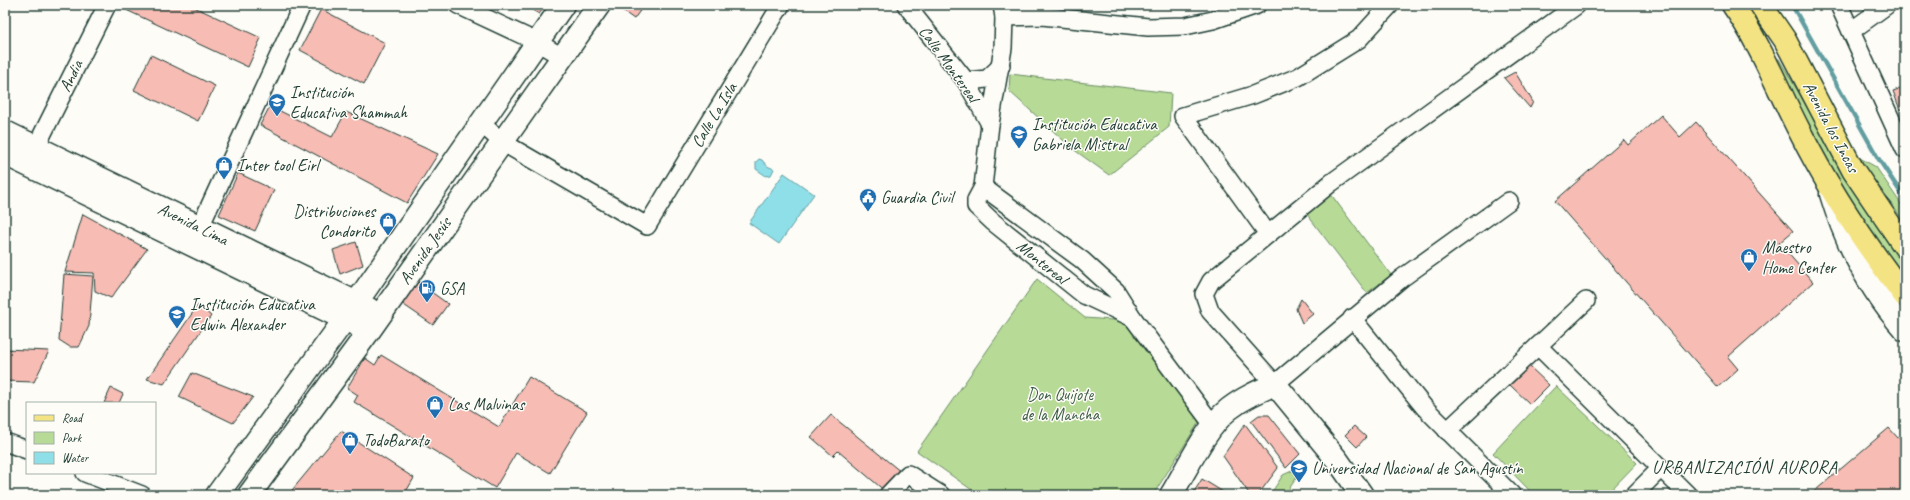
<svg xmlns="http://www.w3.org/2000/svg" width="1910" height="500" font-family="Caveat,sans-serif">
<style>
.green{fill:#b7db96;stroke:#6b8c65}
.water{fill:#8fdfe9;stroke:#629ea1}
.lines{fill:none;stroke-linecap:round;stroke-linejoin:round}
.stream{stroke:#629ea1;stroke-width:4.5}
.building{fill:#f7bcb4;stroke:#1f3d34}
.street-casing{stroke:#1f3d34;stroke-width:20}
.secondary-casing{stroke:#1f3d34;stroke-width:25}
.primary-casing{stroke:#1f3d34;stroke-width:25}
.street{stroke:#fdfcf7;stroke-width:17}
.secondary{stroke:#fdfcf7;stroke-width:22}
.primary{stroke:#f4e382;stroke-width:22}
.labels{text-anchor:middle;dominant-baseline:central;stroke-width:3;stroke-linejoin:round;paint-order:stroke}
.street-label{font-size:17px;fill:#1f3d34;stroke:#fdfcf7}
.poi-label{font-size:17px;fill:#1f3d34;stroke:#fdfcf7;text-anchor:start}
.park-label{font-size:17px;fill:#3d5d48;stroke:#fdfcf7}
.neighbourhood-label{font-size:18px;letter-spacing:1px;fill:#1f3d34;stroke:#fdfcf7}
</style>
<rect width="100%" height="100%" fill="#fdfcf7"/>
<filter id="ink" filterUnits="userSpaceOnUse"><feTurbulence type="fractalNoise" baseFrequency=".025" numOctaves="2"/><feDisplacementMap in="SourceGraphic" scale="8" xChannelSelector="R" yChannelSelector="G"/><feConvolveMatrix kernelMatrix="1 2 1 2 8 2 1 2 1" color-interpolation-filters="sRGB"/></filter>
<g filter="url(#ink)">
<g class="green">
<polygon points="1774,58 1779,59 1876,225 1905,265 1905,277 1877,241 1844,190"/>
<polygon points="1010,74 1171,93 1169,127 1109,175 1073,149 1009,91"/>
<polygon points="1858,157 1876,167 1905,210 1905,223"/>
<polygon points="1330,193 1391,275 1367,293 1306,213"/>
<polygon points="1037,279 1085,318 1126,321 1199,422 1153,495 979,495 917,451"/>
<polygon points="1556,386 1637,463 1606,495 1534,495 1493,453"/>
<polygon points="1305,465 1285,495 1270,495 1283,475"/>
</g>
<g class="water">
<polygon points="759,159 762,160 767,166 774,169 771,175 766,176 756,169 756,162"/>
<polygon points="784,173 814,194 779,244 749,223"/>
</g>
<g class="lines">
<polyline class="stream" points="1792,5 1878,158 1905,199"/>
</g>
<g class="building">
<polygon points="123,5 190,5 261,38 248,67 122,8"/>
<polygon points="524,5 546,5 539,14"/>
<polygon points="623,5 644,5 634,19 620,9"/>
<polygon points="321,9 385,43 364,84 300,50"/>
<polygon points="151,55 215,86 198,121 134,90"/>
<polygon points="1515,72 1533,102 1530,108 1504,78"/>
<polygon points="1905,87 1905,108 1900,110 1893,91"/>
<polygon points="270,106 332,137 346,112 438,154 407,203 260,125"/>
<polygon points="1661,115 1680,137 1696,122 1793,231 1779,243 1813,282 1728,357 1738,369 1718,387 1555,201 1624,140 1628,145"/>
<polygon points="238,173 274,190 255,231 219,215"/>
<polygon points="83,214 147,249 111,298 95,291 94,273 65,272"/>
<polygon points="356,242 363,265 340,274 333,250"/>
<polygon points="64,274 93,276 89,326 79,347 70,347 59,340"/>
<polygon points="416,281 448,304 433,325 401,303"/>
<polygon points="1301,299 1313,314 1302,323 1296,309"/>
<polygon points="198,305 211,316 164,384 147,379"/>
<polygon points="5,349 49,351 34,382 5,381"/>
<polygon points="381,355 499,427 529,377 587,412 550,473 516,453 495,488 354,402 358,395 347,388 365,358 375,365"/>
<polygon points="1529,366 1549,385 1530,404 1510,385"/>
<polygon points="192,373 253,397 233,423 179,397"/>
<polygon points="111,388 123,394 119,403 104,403"/>
<polygon points="831,415 901,472 886,492 838,451 833,456 811,437"/>
<polygon points="1259,415 1269,415 1300,454 1286,468 1251,421"/>
<polygon points="1245,424 1278,468 1258,495 1250,495 1223,456"/>
<polygon points="1354,426 1366,437 1357,447 1345,435"/>
<polygon points="1889,428 1898,438 1905,435 1905,495 1810,495"/>
<polygon points="341,431 414,478 404,495 288,495"/>
<polygon points="1202,479 1228,495 1192,495"/>
</g>
<g class="lines">
<g class="street-casing">
<g id="street">
<polyline points="458,5 537,42 562,57"/>
<polyline points="906,5 966,81 990,124"/>
<polyline points="1002,5 1004,17 1003,48 990,124 983,187 976,200 976,206 993,222 1084,295 1133,318"/>
<polyline points="1839,5 1905,150"/>
<polyline points="1004,17 1042,16 1148,27 1185,26 1213,20 1257,5"/>
<polyline points="1851,31 1887,5"/>
<polyline points="966,81 987,79 1001,66"/>
<polyline points="482,124 502,142 647,226 781,5"/>
<polyline points="36,147 107,5"/>
<polyline points="983,187 1082,260 1116,291 1133,318 1213,425"/>
<polyline points="1509,201 1402,278 1275,384 1210,311 1204,294 1211,281 1331,183 1577,5"/>
<polyline points="200,227 302,5"/>
<polyline points="1268,234 1183,116 1253,95 1298,77 1359,39 1390,5"/>
<polyline points="1352,318 1424,407 1512,495"/>
<polyline points="1538,346 1688,495"/>
<polyline points="1447,431 1586,301"/>
<polyline points="5,442 27,450"/>
<polyline points="85,473 142,495"/>
<polyline points="888,495 908,474 941,495"/>
<polyline points="1634,495 1661,468"/>
</g>
</g>
<g class="secondary-casing">
<g id="secondary">
<polyline points="5,132 369,309"/>
<polyline points="5,154 357,325"/>
<path d="M1831 194C1846 244 1870 290 1905 330"/>
<polyline points="217,495 345,319 563,5"/>
<polyline points="249,495 369,331 599,5"/>
<path d="M1171 495C1187 469 1206 427 1229 409 1243 398 1259 391 1275 384L1338 461 1362 495"/>
</g>
</g>
<g class="primary-casing">
<g id="primary">
<path d="M1733 5C1760 43 1778 90 1800 132 1829 190 1865 244 1905 296"/>
<polyline points="1761,5 1785,40 1853,170 1905,247"/>
</g>
</g>
<use href="#street" class="street"/>
<use href="#secondary" class="secondary"/>
<use href="#primary" class="primary"/>
</g>
</g>
<defs>
<g id="school-pin" transform="scale(0.9)"><path d="M0 17L-7.5 6A9.5 9.5 0 1 1 7.5 6Z" fill="#1f6fb2" stroke="#fdfcf7"/><path d="M0-5L7-2L0 1L-7-2ZM-4 1L0 2.5L4 1V4Q0 6-4 4Z" fill="#fff"/></g>
<g id="shop-pin" transform="scale(0.9)"><path d="M0 17L-7.5 6A9.5 9.5 0 1 1 7.5 6Z" fill="#1f6fb2" stroke="#fdfcf7"/><path d="M-5-2.5h2.3a2.7 3.5 0 0 1 5.4 0H5L5.5 6h-11ZM-1.5-2.5h3a1.5 2.3 0 0 0-3 0Z" fill="#fff"/></g>
<g id="civic-pin" transform="scale(0.9)"><path d="M0 17L-7.5 6A9.5 9.5 0 1 1 7.5 6Z" fill="#1f6fb2" stroke="#fdfcf7"/><path d="M-.6-6.5H3V-4.5H.6V-3L4-1V1h2V6H-6V1h2V-1L-.6-3ZM-1.2 2.5V6h2.4V2.5Z" fill="#fff"/></g>
<g id="fuel-pin" transform="scale(0.9)"><path d="M0 17L-7.5 6A9.5 9.5 0 1 1 7.5 6Z" fill="#1f6fb2" stroke="#fdfcf7"/><path d="M-5.5-6h7V0h2V4h1.3V-2.5L3-4.5l.8-.8L6-3V5H2.5V1h-1V6h-7ZM-4.2-4.7v3.2H.2V-4.7Z" fill="#fff"/></g>
<g id="university-pin" transform="scale(0.9)"><path d="M0 17L-7.5 6A9.5 9.5 0 1 1 7.5 6Z" fill="#1f6fb2" stroke="#fdfcf7"/><path d="M0-5L7-2L0 1L-7-2ZM-4 1L0 2.5L4 1V4Q0 6-4 4Z" fill="#fff"/></g>
</defs>
<g fill-rule="evenodd">
<use href="#school-pin" x="277" y="102"/>
<use href="#school-pin" x="1019" y="134"/>
<use href="#shop-pin" x="224" y="165"/>
<use href="#civic-pin" x="868" y="197"/>
<use href="#shop-pin" x="388" y="221"/>
<use href="#shop-pin" x="1749" y="257"/>
<use href="#fuel-pin" x="427" y="288"/>
<use href="#school-pin" x="177" y="314"/>
<use href="#shop-pin" x="435" y="404"/>
<use href="#shop-pin" x="350" y="440"/>
<use href="#university-pin" x="1299" y="468"/>
</g>
<g class="labels">
<g class="street-label">
<text transform="translate(949 64) rotate(54)">Calle Montereal</text>
<text transform="translate(71 76) rotate(-64)">Andia</text>
<text transform="translate(714 115) rotate(-59)">Calle La Isla</text>
<text transform="translate(1831 127) rotate(62)">Avenida los Incas</text>
<text transform="translate(193 224) rotate(26)">Avenida Lima</text>
<text transform="translate(425 251) rotate(-55)">Avenida Jesús</text>
<text transform="translate(1042 262) rotate(39)">Montereal</text>
</g>
<g class="poi-label">
<text x="290" y="92">Institución<tspan x="290" dy="20">Educativa Shammah</tspan></text>
<text x="1032" y="124">Institución Educativa<tspan x="1032" dy="20">Gabriela Mistral</tspan></text>
<text x="237" y="165">Inter tool Eirl</text>
<text x="881" y="197">Guardia Civil</text>
<text x="375" y="211" text-anchor="end">Distribuciones<tspan x="375" dy="20">Condorito</tspan></text>
<text x="1762" y="247">Maestro<tspan x="1762" dy="20">Home Center</tspan></text>
<text x="440" y="288">GSA</text>
<text x="190" y="304">Institución Educativa<tspan x="190" dy="20">Edwin Alexander</tspan></text>
<text x="448" y="404">Las Malvinas</text>
<text x="363" y="440">TodoBarato</text>
<text x="1312" y="468">Universidad Nacional de San Agustín</text>
</g>
<g class="park-label">
<text x="1060" y="394">Don Quijote<tspan x="1060" dy="20">de la Mancha</tspan></text>
</g>
<g class="neighbourhood-label">
<text x="1745" y="467">URBANIZACIÓN AURORA</text>
</g>
</g>
<rect width="1910" height="500" fill="none" stroke="#fdfcf7" stroke-width="20"/>
<rect x="10" y="10" width="1890" height="480" fill="none" stroke="#1f3d34" stroke-width="1.5" filter="url(#ink)"/>
<rect x="26" y="402" width="130" height="72" fill="#fdfcf7" stroke="#a4b0a9"/>
<rect x="34" y="415" width="20" height="6" fill="#f4e382" stroke="#a4b0a9"/>
<text x="62" y="422" font-size="12" fill="#1f3d34">Road</text>
<rect x="34" y="432" width="20" height="12" fill="#b7db96" stroke="#a4b0a9"/>
<text x="62" y="442" font-size="12" fill="#1f3d34">Park</text>
<rect x="34" y="452" width="20" height="12" fill="#8fdfe9" stroke="#a4b0a9"/>
<text x="62" y="462" font-size="12" fill="#1f3d34">Water</text>
</svg>
